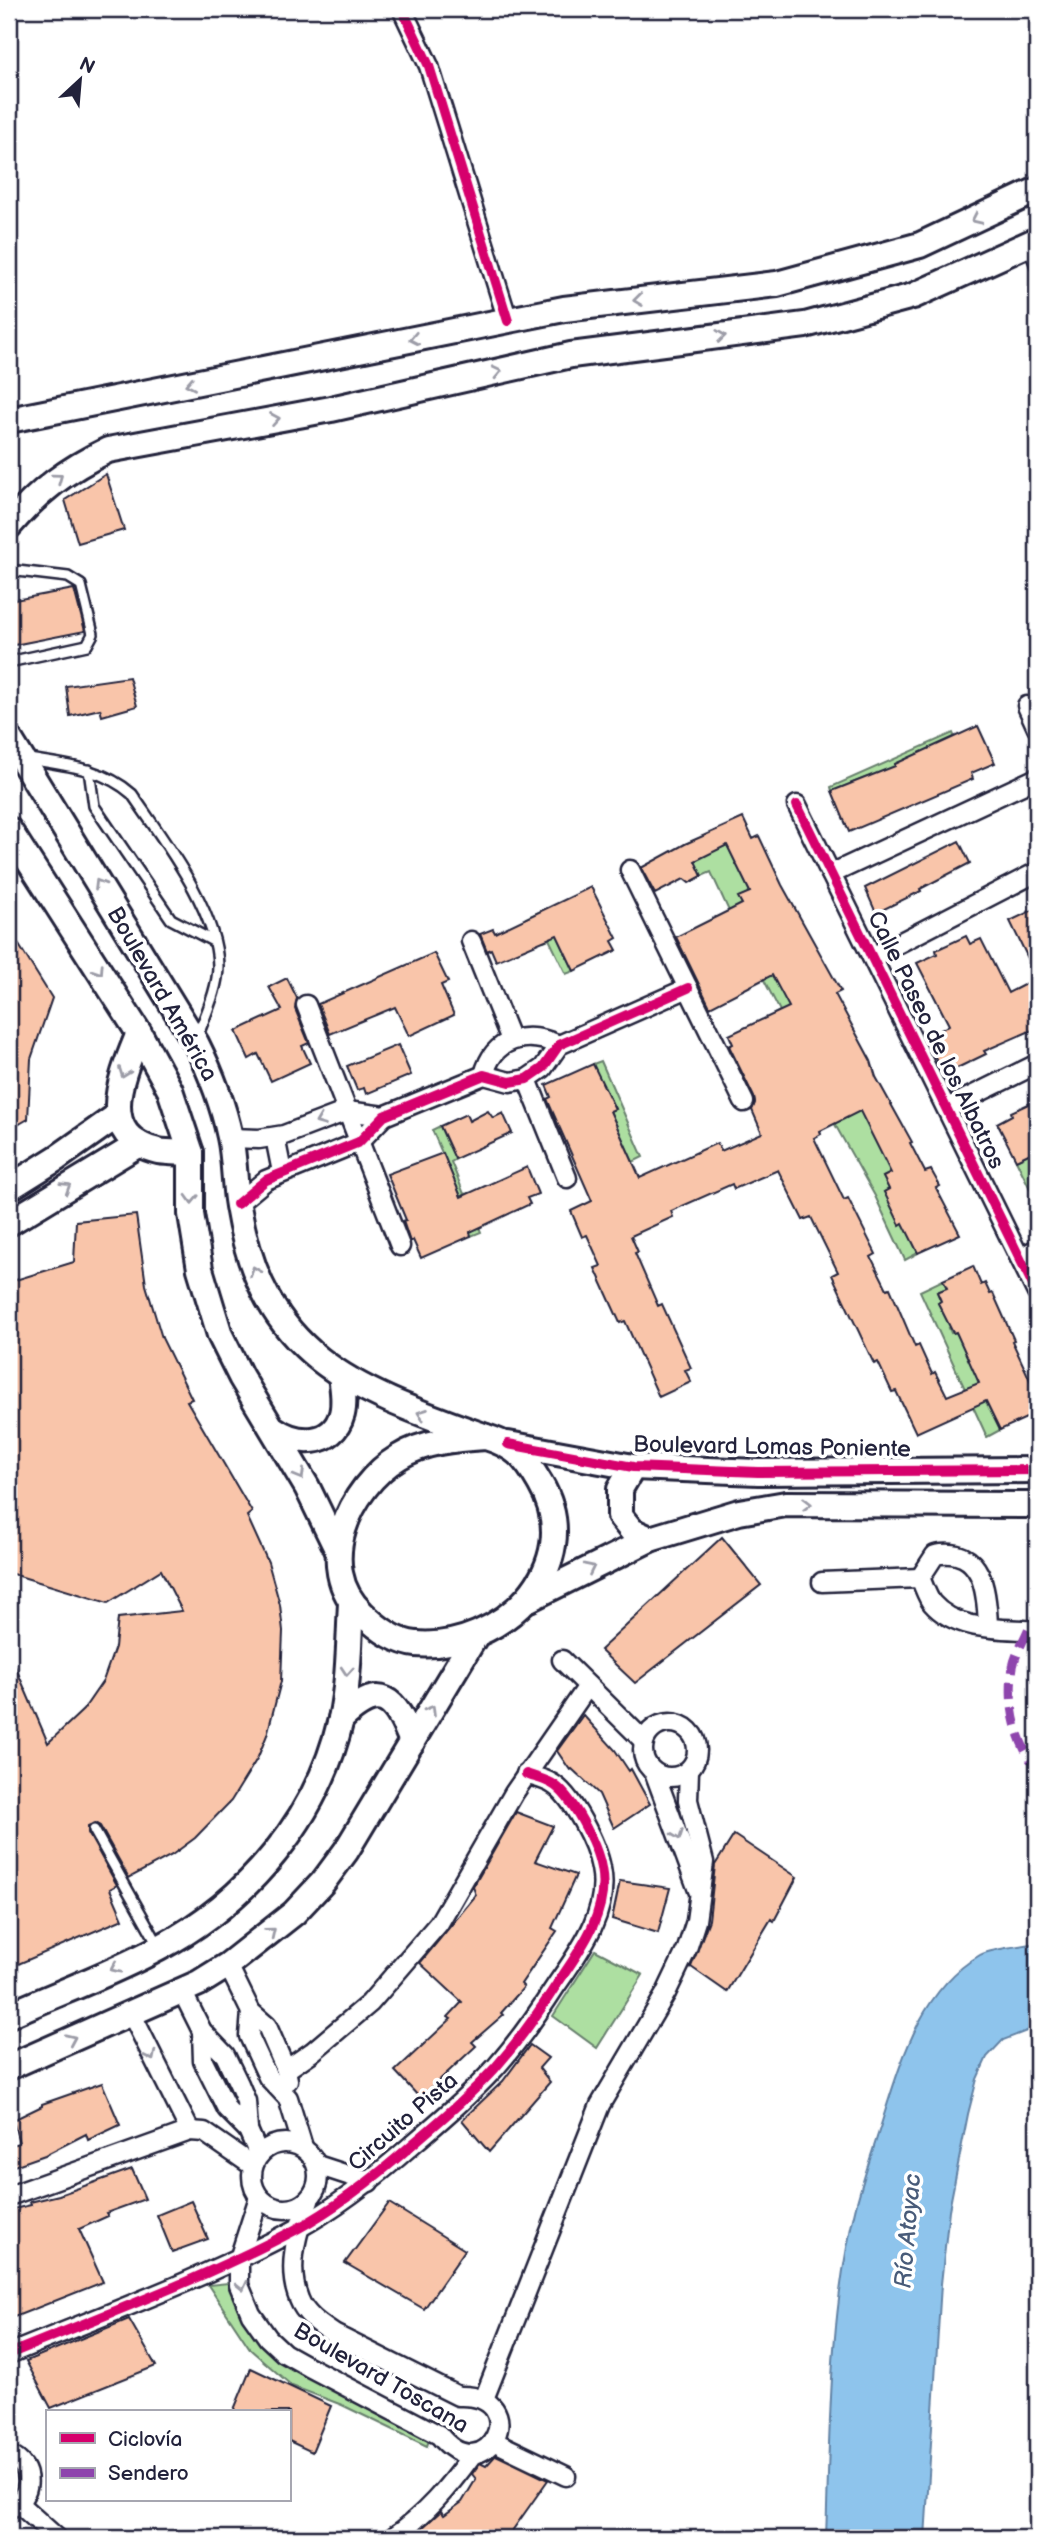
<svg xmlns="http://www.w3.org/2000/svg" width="1046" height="2547" font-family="'Balsamiq Sans',sans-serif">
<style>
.green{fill:#addfa1;stroke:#68806e;stroke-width:2}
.water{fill:#8ec4ec;stroke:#6383a5;stroke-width:2}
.building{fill:#f9c5aa;stroke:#22223b;stroke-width:2}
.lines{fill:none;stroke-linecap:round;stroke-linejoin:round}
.lane-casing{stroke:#22223b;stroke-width:14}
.street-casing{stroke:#22223b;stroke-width:23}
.secondary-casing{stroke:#22223b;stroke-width:30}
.lane{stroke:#fff;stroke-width:9}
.street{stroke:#fff;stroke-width:18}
.secondary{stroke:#fff;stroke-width:24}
.quiet{stroke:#8e44ad;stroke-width:9;stroke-dasharray:18 9;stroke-linecap:butt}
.cycleway-casing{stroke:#fff;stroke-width:15}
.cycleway{stroke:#d6006c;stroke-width:10}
.oneway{stroke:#9c9ca7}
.labels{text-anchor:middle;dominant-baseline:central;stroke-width:7;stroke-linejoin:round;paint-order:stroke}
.street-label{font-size:23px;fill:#22223b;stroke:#fff}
.water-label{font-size:24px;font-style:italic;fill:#485b79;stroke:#fff}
</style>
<rect width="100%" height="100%" fill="#fff"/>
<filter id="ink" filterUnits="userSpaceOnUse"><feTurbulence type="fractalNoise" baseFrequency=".0143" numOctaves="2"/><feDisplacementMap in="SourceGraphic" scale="14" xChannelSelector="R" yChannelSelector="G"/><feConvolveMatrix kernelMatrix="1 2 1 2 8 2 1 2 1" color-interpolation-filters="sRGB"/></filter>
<g filter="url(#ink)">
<g class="green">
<polygon points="953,733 955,738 895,764 897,770 865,778 832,791 831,787"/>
<polygon points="702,837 710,853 727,845 750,892 739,898 752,924 863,1109 892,1173 883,1177 889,1189 884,1192 908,1221 910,1236 918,1253 905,1260 875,1196 823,1103 809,1086 774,1014 780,1011 764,980 717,917 729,911 711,872 702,876 685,844"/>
<polygon points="545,909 574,971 566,974 549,939 544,941 537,926 531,928 526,918"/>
<polygon points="601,1061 643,1157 633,1162 610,1111 615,1109 608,1094 595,1099 593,1064"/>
<polygon points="440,1126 448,1145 452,1144 458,1158 451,1162 464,1194 469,1193 485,1225 479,1227 481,1232 471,1236 465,1223 461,1196 432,1130"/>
<polygon points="1037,1150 1037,1203 1016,1160"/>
<polygon points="943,1280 947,1288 937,1292 941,1301 938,1303 953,1327 949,1328 951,1333 956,1332 982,1381 977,1384 1000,1430 987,1437 920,1291"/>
<polygon points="595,1950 643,1975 597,2048 553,2016"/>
<polygon points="228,2283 270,2345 431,2434 427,2446 342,2405 292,2386 251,2350 208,2285"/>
</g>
<path class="water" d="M1037 1943V2027L1003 2040 987 2057 977 2079 968 2114 949 2210 941 2284 925 2538H826C830 2428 829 2313 856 2206 864 2175 875 2145 884 2115 903 2055 923 1988 980 1955 992 1948 1023 1946 1037 1943Z"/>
<g class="building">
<polygon points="106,474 124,530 78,543 65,500"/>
<polygon points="74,589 85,631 14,645 9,618 9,601"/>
<polygon points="129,677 137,706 102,716 100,709 70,716 66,686"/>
<polygon points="978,726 995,763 971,773 973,779 849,832 832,791 895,766 895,764"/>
<polygon points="743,818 753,839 759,836 782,885 841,991 835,994 871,1061 876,1077 912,1142 910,1143 925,1172 931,1170 940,1186 936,1188 960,1234 918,1253 903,1223 900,1225 884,1192 889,1189 883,1177 891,1173 860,1111 820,1131 821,1134 814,1138 844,1200 848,1198 876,1254 871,1257 887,1289 890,1288 915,1347 919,1345 932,1374 935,1372 947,1396 979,1383 956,1332 953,1333 938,1303 941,1301 937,1292 947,1288 943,1280 973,1266 981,1285 985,1283 990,1294 993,1293 1014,1340 1012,1341 1037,1395 1037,1413 1000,1430 986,1401 916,1433 896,1391 892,1392 878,1362 874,1364 832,1275 838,1272 811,1217 803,1220 778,1170 734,1189 732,1184 671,1211 673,1217 631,1236 638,1252 635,1253 658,1306 662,1304 691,1368 685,1370 691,1382 659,1397 625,1321 620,1323 595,1268 601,1266 587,1235 582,1237 571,1211 592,1201 547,1099 551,1097 546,1085 593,1064 615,1109 610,1111 640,1178 717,1143 721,1151 762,1133 752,1110 755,1103 754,1097 729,1046 733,1044 729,1035 789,1007 772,975 710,1007 676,937 742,904 738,897 750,892 727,845 695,861 702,876 689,883 684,879 655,894 641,868 685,844"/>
<polygon points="959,841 970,863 920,889 921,891 876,913 865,888"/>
<polygon points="591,887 617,938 612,941 617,950 574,971 557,935 496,961 491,949 487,951 480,934 493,929 495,933"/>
<polygon points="1037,908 1037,977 1010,921"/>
<polygon points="9,929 52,998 31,1059 28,1119 9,1130"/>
<polygon points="966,936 970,944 981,939 1008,993 1037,978 1037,1028 984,1051 986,1054 955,1069 954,1066 942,1071 926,1039 949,1025 917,963 937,954 936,950"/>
<polygon points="434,953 448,982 441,985 454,1015 409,1036 395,1007 330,1034 318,1004"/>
<polygon points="287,978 297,998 295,1009 309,1043 302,1046 310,1063 271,1081 258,1054 249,1059 236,1031 282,1010 269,987"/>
<polygon points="398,1045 411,1075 366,1094 364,1088 357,1090 347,1066"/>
<polygon points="1037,1100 1037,1150 1016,1160 997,1123 1012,1115 1011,1112"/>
<polygon points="488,1111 493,1118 503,1113 512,1133 455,1159 440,1126 466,1114 469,1121"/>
<polygon points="443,1153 461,1197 527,1167 538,1194 527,1198 530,1204 470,1232 471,1236 421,1258 413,1240 410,1242 403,1221 406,1220 387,1174"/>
<polygon points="136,1215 146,1285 162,1338 192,1399 187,1401 252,1512 247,1516 268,1562 280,1605 283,1631 281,1681 267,1735 258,1757 231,1801 195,1838 172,1855 129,1878 100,1826 95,1823 88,1826 88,1833 117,1885 110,1889 123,1919 9,1968 9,1652 48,1743 83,1710 103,1681 115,1647 118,1618 182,1611 161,1570 108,1603 9,1573 9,1282 74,1262 76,1221"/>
<polygon points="722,1537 761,1585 635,1683 600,1650"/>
<polygon points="583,1715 615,1750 629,1771 631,1769 650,1804 614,1828 599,1794 572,1769 570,1770 557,1751"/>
<polygon points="516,1812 553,1826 535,1861 576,1875 552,1928 557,1931 521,1984 524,1987 501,2013 503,2015 472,2042 476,2046 420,2098 395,2071 451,2019 448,2017 462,2002 420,1963 476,1895 473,1887"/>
<polygon points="734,1835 797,1877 774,1921 771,1919 727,1992 691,1967 709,1920 715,1865"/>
<polygon points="620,1881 670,1888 658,1933 612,1919"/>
<polygon points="530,2045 548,2058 539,2068 550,2082 489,2152 462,2120 503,2081"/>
<polygon points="102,2083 120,2125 88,2140 86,2134 45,2155 14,2166 9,2146 19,2143 13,2120 42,2106 42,2104"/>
<polygon points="132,2169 145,2199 106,2213 108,2216 79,2229 103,2282 9,2319 9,2271 17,2269 9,2251 9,2210 31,2205 30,2202 59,2195"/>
<polygon points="191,2201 208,2239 172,2252 157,2215"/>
<polygon points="389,2203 465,2250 424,2309 345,2263"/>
<polygon points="129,2319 156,2366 51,2408 26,2361"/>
<polygon points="251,2368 331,2406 312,2452 289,2441 289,2412 233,2412"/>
<polygon points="496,2455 548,2480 507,2538 411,2538 441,2511 444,2515 462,2502 476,2479 472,2474 480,2463 486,2466"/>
</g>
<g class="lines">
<g class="lane-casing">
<g id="lane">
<polyline points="1028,246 1037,269"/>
<polyline points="9,570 68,577 81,585 93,634 87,645 9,662"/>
<path d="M28 759C65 765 103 768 132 794 163 840 217 909 218 966 218 990 205 1015 197 1038"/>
<polyline points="89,770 94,806 171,919 213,941"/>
<polyline points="9,864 23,855"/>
<polyline points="94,1830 159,1946"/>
</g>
</g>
<g class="street-casing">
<g id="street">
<polyline points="402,9 429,66 508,321"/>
<polyline points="1027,706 1037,728"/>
<polyline points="797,805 1037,1293"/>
<polyline points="630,870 744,1102"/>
<polyline points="831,874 1037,778"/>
<polyline points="471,941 511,1040"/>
<polyline points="872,957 1037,872"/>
<polyline points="306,1005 400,1246"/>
<path d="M484 1075C493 1038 526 1030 559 1045"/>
<polyline points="527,1079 567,1178"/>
<polyline points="947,1108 1037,1064"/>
<polyline points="275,1137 282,1172"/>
<polyline points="231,1138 259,1139 284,1135 347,1111 384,1116"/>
<polyline points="237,1204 266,1180 359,1142 384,1116 484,1075 510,1082 527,1079 543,1068 559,1045 688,988"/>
<polyline points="1020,1258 1037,1249"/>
<polyline points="822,1582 920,1578"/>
<path d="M988 1627C987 1591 983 1546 935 1555L920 1578C924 1586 927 1597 932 1603 957 1632 1003 1628 1037 1631"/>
<polyline points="562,1660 644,1741"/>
<circle cx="670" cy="1750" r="27"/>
<polyline points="655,1774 698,1890"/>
<polyline points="228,1965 251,2012 267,2026 286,2070 288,2080"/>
<polyline points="182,1991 202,2031 225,2055 239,2084 246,2101 248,2130"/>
<polyline points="251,2012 249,2036 268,2077 288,2098 303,2147"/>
<polyline points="131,2013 190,2131"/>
<polyline points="202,2031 203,2061 227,2109 248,2130 259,2155"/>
<polyline points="286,2070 312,2052 370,2003 439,1923 514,1793 588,1686"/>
<circle cx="285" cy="2176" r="33"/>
<polyline points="317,2165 369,2182"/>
<polyline points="9,2196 190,2131 204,2132 253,2166"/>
<path d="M259 2197 239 2259V2285L251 2314 268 2338 284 2353 309 2367 439 2435C487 2495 535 2393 458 2396L334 2334C321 2325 305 2315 299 2299 286 2268 297 2230 309 2201"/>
<path d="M9 2354C104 2315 203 2279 295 2230 338 2207 377 2176 414 2143 442 2119 470 2095 495 2068 517 2043 537 2015 555 1987 579 1952 610 1912 601 1868 597 1845 572 1794 551 1783 544 1779 534 1777 526 1774"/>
<polyline points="484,2399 600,2105 666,1993 687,1949 696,1921 704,1862 688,1800 689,1770"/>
<polyline points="493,2441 566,2476"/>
<path d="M9 2455C35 2466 33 2497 9 2509"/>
<polyline points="19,2504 57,2538"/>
<path d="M392 2538C425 2515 448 2488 472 2455"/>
</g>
</g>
<g class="secondary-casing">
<g id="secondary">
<polyline points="9,420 564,309 777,284 920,245 1037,190"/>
<path d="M9 526C39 491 66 470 108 450L331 409 571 355 805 325 913 296 1037 240"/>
<path d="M9 738 196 1043C211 1073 223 1104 230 1137 235 1160 234 1184 238 1206 263 1360 356 1390 486 1437"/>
<polyline points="9,830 139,1033 170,1090 191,1153 191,1214 200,1269 220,1335 241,1377 307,1487 338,1551"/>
<path d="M139 1033C123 1073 93 1136 158 1151 169 1153 181 1152 191 1153"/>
<polyline points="9,1188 57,1158 118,1115"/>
<polyline points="9,1223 139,1144"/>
<path d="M274 1429C297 1445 333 1447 342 1414 345 1402 343 1388 341 1376"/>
<path d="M486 1437C515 1446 525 1457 540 1483 589 1566 500 1651 416 1644 396 1642 376 1627 362 1613 313 1567 349 1487 399 1457 425 1441 456 1439 486 1437Z"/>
<polyline points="508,1444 633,1467 758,1472 1037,1470"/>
<polyline points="633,1467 620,1489 620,1516 632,1531 650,1539"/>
<polyline points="529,1599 650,1539 739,1512 786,1504 1037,1505"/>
<path d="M341 1719C380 1682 395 1697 412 1742"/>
<path d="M9 2015C58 1993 111 1974 159 1948 248 1901 318 1818 341 1719 349 1681 349 1641 351 1603"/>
<polyline points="9,2067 199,1983 228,1965 294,1913 323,1882 346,1851 476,1635"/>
</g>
</g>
<use href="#lane" class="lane"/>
<use href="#street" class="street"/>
<use href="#secondary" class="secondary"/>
<path class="quiet" d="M1028 1630C1023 1642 1015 1655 1013 1667 1008 1699 1013 1732 1030 1759L1037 1761"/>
<g class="cycleway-casing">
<g id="cycleway">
<polyline points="402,9 429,66 508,321"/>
<polyline points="797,805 1037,1293"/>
<polyline points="237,1204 266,1180 359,1142 384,1116 484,1075 510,1082 527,1079 543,1068 559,1045 688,988"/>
<polyline points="508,1444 633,1467 758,1472 1037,1470"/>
<path d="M9 2354C104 2315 203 2279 295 2230 338 2207 377 2176 414 2143 442 2119 470 2095 495 2068 517 2043 537 2015 555 1987 579 1952 610 1912 601 1868 597 1845 572 1794 551 1783 544 1779 534 1777 526 1774"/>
</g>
</g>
<use href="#cycleway" class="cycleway"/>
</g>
<defs><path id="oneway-chevron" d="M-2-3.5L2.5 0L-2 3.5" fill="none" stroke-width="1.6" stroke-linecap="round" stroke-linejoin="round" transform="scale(1.75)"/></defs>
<g class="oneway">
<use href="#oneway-chevron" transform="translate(976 219) rotate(155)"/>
<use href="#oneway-chevron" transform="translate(638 300) rotate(173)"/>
<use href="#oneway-chevron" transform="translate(721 336) rotate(-7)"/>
<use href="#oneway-chevron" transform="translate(414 339) rotate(169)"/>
<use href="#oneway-chevron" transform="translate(497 372) rotate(-13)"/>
<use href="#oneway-chevron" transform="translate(190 384) rotate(169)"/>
<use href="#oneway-chevron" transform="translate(275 419) rotate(-10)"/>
<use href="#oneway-chevron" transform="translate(58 478) rotate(-36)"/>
<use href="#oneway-chevron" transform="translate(99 884) rotate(-121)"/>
<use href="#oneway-chevron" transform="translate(99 970) rotate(57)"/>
<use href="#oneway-chevron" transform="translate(124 1073) rotate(110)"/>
<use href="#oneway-chevron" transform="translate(320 1121) rotate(159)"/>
<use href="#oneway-chevron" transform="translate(66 1187) rotate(-32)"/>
<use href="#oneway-chevron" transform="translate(192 1199) rotate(92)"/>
<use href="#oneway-chevron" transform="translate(255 1271) rotate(-112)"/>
<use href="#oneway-chevron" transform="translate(422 1414) rotate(-160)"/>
<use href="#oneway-chevron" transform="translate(300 1475) rotate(60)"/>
<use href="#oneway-chevron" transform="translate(807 1504)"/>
<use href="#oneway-chevron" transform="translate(590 1568) rotate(-26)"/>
<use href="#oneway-chevron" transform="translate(347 1671) rotate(94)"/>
<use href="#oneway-chevron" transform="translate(431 1710) rotate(-59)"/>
<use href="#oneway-chevron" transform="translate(678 1835) rotate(69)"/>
<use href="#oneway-chevron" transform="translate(271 1932) rotate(-39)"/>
<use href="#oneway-chevron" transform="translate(115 1968) rotate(156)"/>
<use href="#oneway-chevron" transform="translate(71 2039) rotate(-24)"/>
<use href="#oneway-chevron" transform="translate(151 2056) rotate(64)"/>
<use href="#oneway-chevron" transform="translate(242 2286) rotate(77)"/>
</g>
</g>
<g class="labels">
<g class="street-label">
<text transform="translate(162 994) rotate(60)">Boulevard América</text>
<text transform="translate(936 1040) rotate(64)">Calle Paseo de los Albatros</text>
<text transform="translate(772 1447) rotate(1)">Boulevard Lomas Poniente</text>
<text transform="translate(403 2122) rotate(-41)">Circuito Pista</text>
<text transform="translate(381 2378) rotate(30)">Boulevard Toscana</text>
</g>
<g class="water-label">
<text transform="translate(908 2231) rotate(-85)">Río Atoyac</text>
</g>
</g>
<rect width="1046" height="2547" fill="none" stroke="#fff" stroke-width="35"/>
<rect x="18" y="18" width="1011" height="2512" fill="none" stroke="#22223b" stroke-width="2.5" filter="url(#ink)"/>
<rect x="46" y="2410" width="245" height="91" fill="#ffffff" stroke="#a7a7b1" stroke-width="2"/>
<rect x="60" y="2433" width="35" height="10" fill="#d6006c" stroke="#a7a7b1" stroke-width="2"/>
<text x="108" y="2446" font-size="21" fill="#22223b">Ciclovía</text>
<rect x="60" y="2468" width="35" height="10" fill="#8e44ad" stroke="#a7a7b1" stroke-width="2"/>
<text x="108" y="2480" font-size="21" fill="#22223b">Sendero</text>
<g transform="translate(80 80) rotate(26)" stroke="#ffffff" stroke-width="5" paint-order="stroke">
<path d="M0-5L12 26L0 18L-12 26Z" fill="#22223b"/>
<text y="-10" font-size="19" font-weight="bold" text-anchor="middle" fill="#22223b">N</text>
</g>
</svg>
